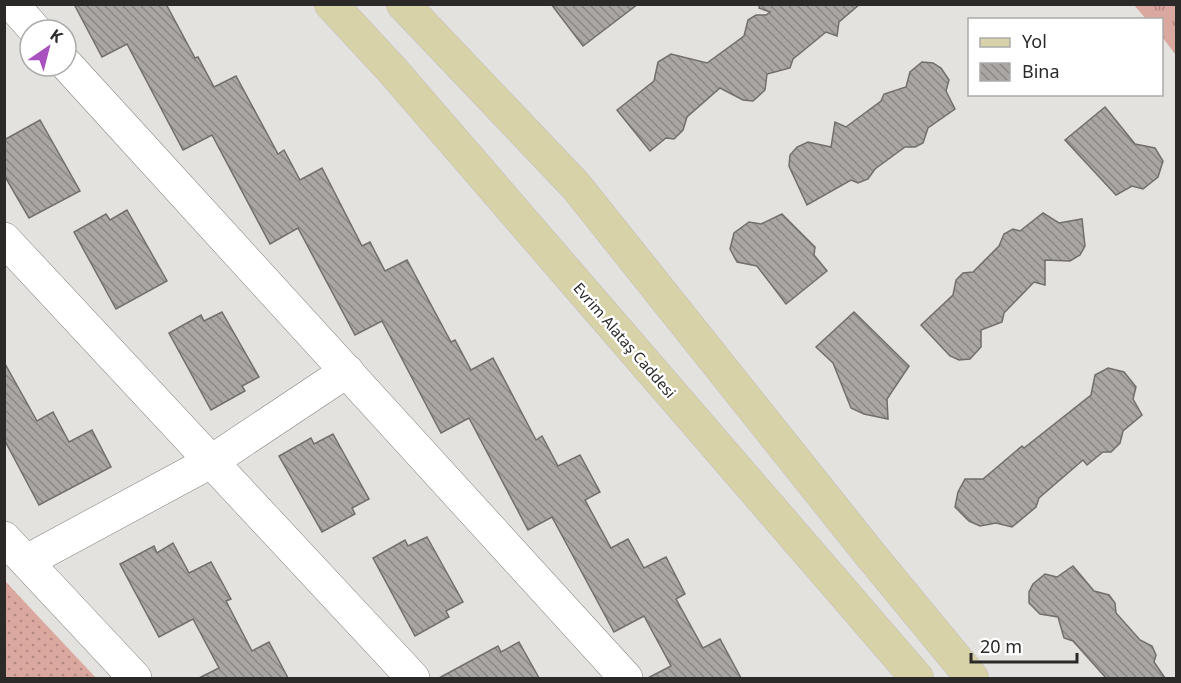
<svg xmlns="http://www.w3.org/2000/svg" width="1181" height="683" font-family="'Noto Sans',sans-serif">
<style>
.grass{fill:url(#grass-tufts)}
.park{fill:url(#park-dots)}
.building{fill:url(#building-back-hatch);stroke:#726e6c;stroke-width:1.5}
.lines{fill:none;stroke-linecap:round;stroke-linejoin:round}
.minor-casing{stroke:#858380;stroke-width:34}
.major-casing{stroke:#bfbfbf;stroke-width:34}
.minor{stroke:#fff;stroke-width:33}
.major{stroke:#d7d2a8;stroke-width:33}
.labels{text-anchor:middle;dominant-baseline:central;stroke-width:5;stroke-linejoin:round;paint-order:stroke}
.street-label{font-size:15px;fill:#2b2a29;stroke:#fff}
</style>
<defs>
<pattern id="grass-tufts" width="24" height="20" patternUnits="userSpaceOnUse" patternTransform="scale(1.5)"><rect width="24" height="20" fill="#daa89e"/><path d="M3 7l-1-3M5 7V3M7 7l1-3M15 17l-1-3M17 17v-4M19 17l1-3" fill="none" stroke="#b18981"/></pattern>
<pattern id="park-dots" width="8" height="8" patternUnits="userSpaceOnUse" patternTransform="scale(1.5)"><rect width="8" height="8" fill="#daa89e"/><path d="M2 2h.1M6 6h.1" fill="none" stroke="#b18981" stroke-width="1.8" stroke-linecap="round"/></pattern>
<pattern id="building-back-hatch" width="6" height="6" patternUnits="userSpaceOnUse" patternTransform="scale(1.5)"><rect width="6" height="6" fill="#aaa6a4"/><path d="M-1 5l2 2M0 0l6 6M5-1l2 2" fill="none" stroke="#8b8786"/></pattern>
</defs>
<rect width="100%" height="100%" fill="#e4e2de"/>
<polygon class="grass" points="1134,5 1176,5 1176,55 1162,37 1162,20 1146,19"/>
<polygon class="park" points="4,581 5,581 96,678 5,678"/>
<g class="building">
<polygon points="74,4 166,4 195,58 198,57 214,87 236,76 278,154 284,150 300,180 322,168 362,246 370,242 385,271 407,260 451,342 455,340 471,370 493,358 536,440 542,436 558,466 580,455 600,492 585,500 611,548 628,539 644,568 666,557 685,594 676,599 703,648 720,639 741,678 648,678 671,666 644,616 614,632 552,517 528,530 469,418 441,433 382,321 355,335 298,228 270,244 212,135 183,150 127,44 102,57"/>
<polygon points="551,4 638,4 583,46"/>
<polygon points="760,4 860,4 839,22 837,36 826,32 793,59 790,68 767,74 765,90 753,101 743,100 720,88 687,117 683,130 674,139 666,138 650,151 617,110 654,81 658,62 671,54 707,63 744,36 748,20 756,15 766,15 770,12 759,8"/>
<polygon points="922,62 933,63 941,68 949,80 946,91 955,109 928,128 923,143 915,147 905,147 875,169 868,179 858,183 851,180 807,205 789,166 790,155 797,147 808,142 831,147 835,122 846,127 881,101 884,94 906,87 910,72"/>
<polygon points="1105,107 1135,144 1155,148 1163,161 1158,177 1143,189 1132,186 1116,195 1065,140"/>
<polygon points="40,120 80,191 29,218 4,175 4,140"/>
<polygon points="127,210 167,281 116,309 74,232 106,214 110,220"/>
<polygon points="1043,213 1059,223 1082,219 1085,246 1080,255 1070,261 1045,260 1045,285 1034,282 1004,313 1002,322 981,330 981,347 970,359 959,360 950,356 921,325 953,295 956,280 963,273 973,272 999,246 1004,234 1013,229 1020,231"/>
<polygon points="782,214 815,247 814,255 827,271 786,304 757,266 737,262 730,249 734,233 749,222 761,224"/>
<polygon points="222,312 259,377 242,386 245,391 211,410 169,333 201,315 204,321"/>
<polygon points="854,312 909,366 887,399 888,419 864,414 851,408 833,363 816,347"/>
<polygon points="4,362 37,421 53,412 69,442 92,430 111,467 39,505 4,439"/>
<polygon points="1108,368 1124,372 1136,387 1133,399 1142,415 1123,431 1120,443 1111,452 1103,452 1087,465 1083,460 1039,498 1036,507 1012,527 996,523 980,526 969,521 955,507 958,492 965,479 983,479 1022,446 1024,448 1091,395 1095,375"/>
<polygon points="333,434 369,499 352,508 355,514 322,532 279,456 311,438 314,444"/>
<polygon points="427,537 463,602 446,611 449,617 415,636 373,558 405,540 408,546"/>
<polygon points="173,543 189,573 211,562 231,599 226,601 252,651 269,642 288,678 199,678 219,668 193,619 159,637 120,564 154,546 157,553"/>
<polygon points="1073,566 1094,591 1109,595 1115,603 1116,613 1140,640 1152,646 1156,655 1154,662 1165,678 1106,678 1073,641 1064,638 1058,617 1040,614 1029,603 1029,592 1033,584 1045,574 1057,577"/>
<polygon points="519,642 539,678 439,678 498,646 501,652"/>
</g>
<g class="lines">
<g class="minor-casing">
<g id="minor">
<polyline points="12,4 35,30"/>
<polyline points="66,64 626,678"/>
<polyline points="4,239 413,678"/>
<polyline points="4,538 135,678"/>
<polyline points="27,561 212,461 347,371"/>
</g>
</g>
<g class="major-casing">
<g id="major">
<polyline points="331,4 393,71 917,678"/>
<polyline points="403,4 576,186 869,553 972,678"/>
</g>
</g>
<use href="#minor" class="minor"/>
<use href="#major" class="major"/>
</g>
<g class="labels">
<g class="street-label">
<text transform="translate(625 340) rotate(49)">Evrim Alataş Caddesi</text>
</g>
</g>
<rect width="1181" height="683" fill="none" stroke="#2b2a29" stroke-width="12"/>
<rect x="968" y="18" width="195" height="78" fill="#ffffff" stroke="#aaaaa9" stroke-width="1.5"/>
<rect x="980" y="38" width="30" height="9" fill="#d7d2a8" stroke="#aaaaa9" stroke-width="1.5"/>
<text x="1022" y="48" font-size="18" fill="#2b2a29">Yol</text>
<rect x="980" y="63" width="30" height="18" fill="url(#building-back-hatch)" stroke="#aaaaa9" stroke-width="1.5"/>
<text x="1022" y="78" font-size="18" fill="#2b2a29">Bina</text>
<g transform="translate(48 48) rotate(35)"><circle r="28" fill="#ffffff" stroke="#aaaaa9" stroke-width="1.5"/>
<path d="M0-4.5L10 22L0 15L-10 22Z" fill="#a951be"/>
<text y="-9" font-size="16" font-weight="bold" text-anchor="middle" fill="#2b2a29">K</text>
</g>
<path d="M971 653v9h106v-9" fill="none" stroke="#2b2a29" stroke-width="3"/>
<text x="980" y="653" font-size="18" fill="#2b2a29" stroke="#ffffff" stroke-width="4.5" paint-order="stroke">20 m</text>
</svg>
